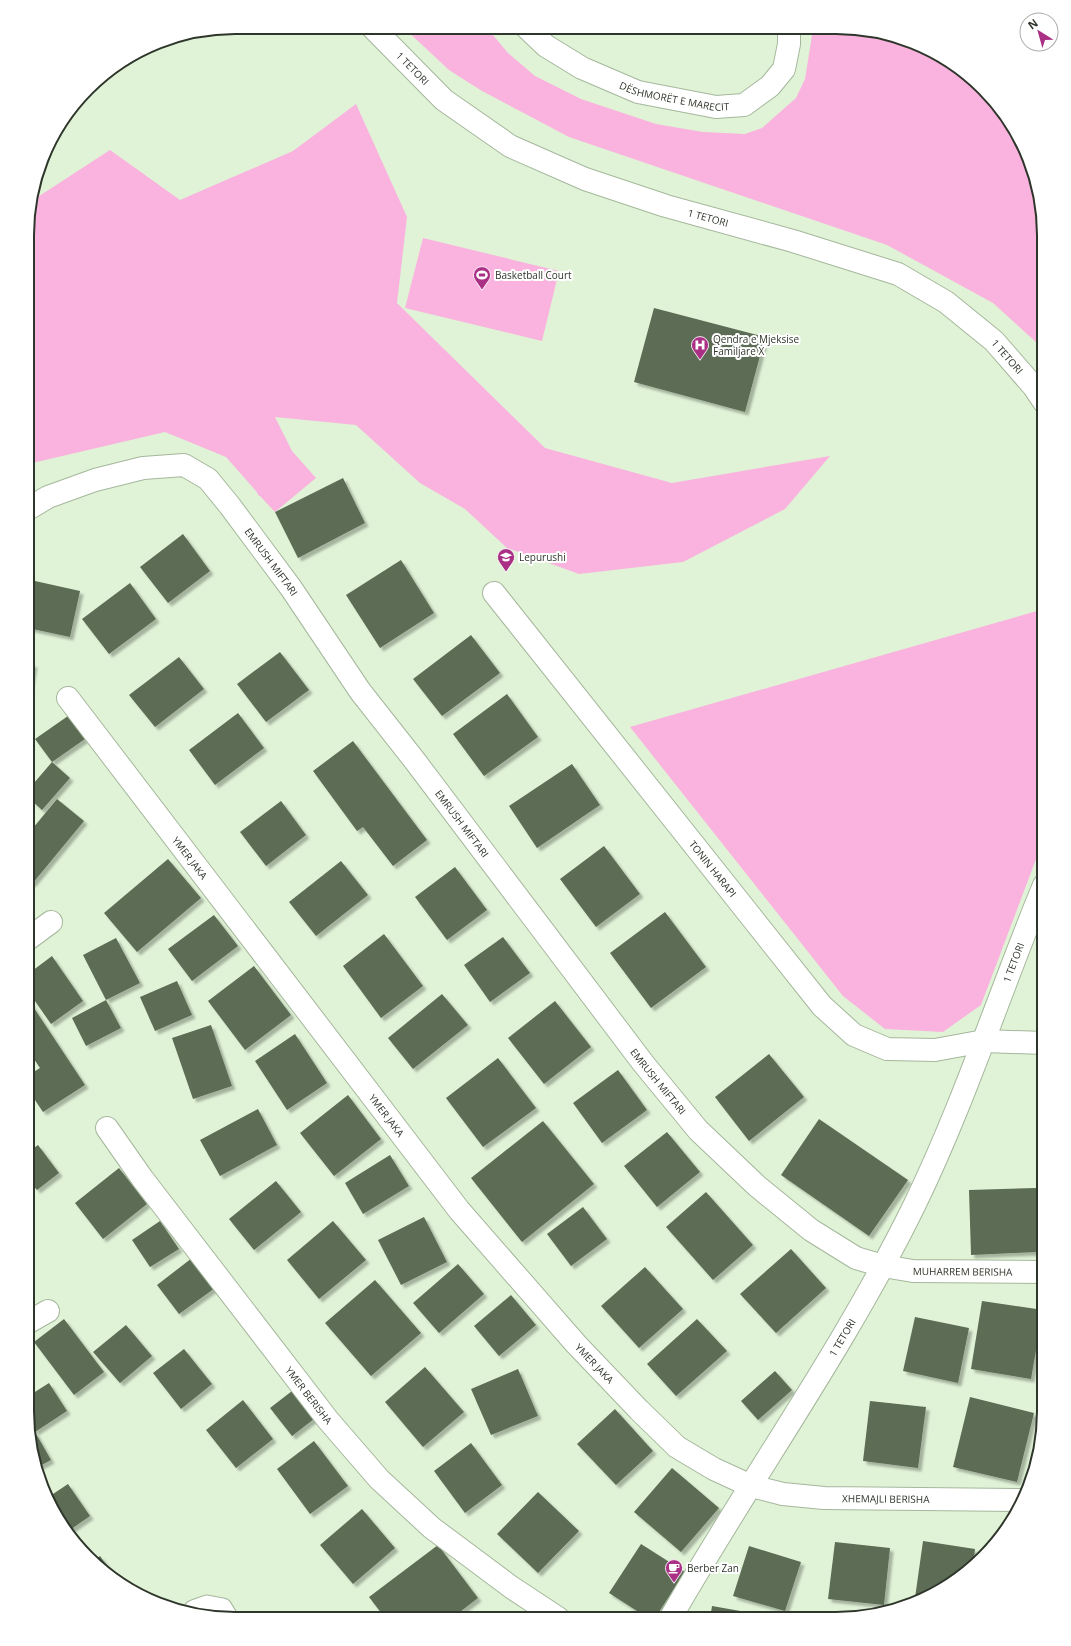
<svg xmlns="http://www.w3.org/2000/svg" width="1071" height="1646" font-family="'Open Sans',sans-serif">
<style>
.green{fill:#fab2de}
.building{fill:#5c6c54;filter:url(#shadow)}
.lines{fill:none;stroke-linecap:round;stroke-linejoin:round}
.lane-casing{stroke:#a5b79c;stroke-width:19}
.street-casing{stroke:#a5b79c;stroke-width:24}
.secondary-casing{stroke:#a5b79c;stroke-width:24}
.lane{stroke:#fff;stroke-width:17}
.street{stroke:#fff;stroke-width:22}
.secondary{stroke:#fff;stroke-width:22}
.labels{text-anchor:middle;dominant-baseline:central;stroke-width:4;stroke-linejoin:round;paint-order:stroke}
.street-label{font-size:10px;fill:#2e352a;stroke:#fff}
.poi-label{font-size:10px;fill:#2e352a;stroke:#fff;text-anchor:start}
.rim{fill:none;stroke:#2e352a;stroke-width:2}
</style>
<defs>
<filter id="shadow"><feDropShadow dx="3.5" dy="3.5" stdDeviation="1" flood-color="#0004"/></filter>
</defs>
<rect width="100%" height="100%" fill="#e0f3d7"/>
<g class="green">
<polygon points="403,27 487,28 508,53 535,76 581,99 656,124 703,132 745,134 762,128 796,98 805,79 813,29 864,29 916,43 963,70 1001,108 1028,155 1044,235 1044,351 1037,343 993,303 887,245 569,137 482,91 449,70"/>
<polygon points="580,28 645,28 586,34"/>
<polygon points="356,104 407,217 397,303 545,448 672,483 830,456 785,509 683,562 579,574 507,548 465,509 420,483 356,425 275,417 292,451 316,478 275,512 260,496 259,496 256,491 226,457 165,432 28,464 29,208 30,202 110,150 180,200 293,151"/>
<polygon points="423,238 559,271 542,341 405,308"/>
<polygon points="1044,609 1044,838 981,1005 943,1032 885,1029 843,996 630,727"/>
</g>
<g class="building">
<polygon points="654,308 765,337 745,412 634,382"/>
<polygon points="343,478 365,523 298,558 275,512"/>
<polygon points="183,534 210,571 168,603 140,567"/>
<polygon points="401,560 434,613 380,648 346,595"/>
<polygon points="35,581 80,591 70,637 28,628 28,610"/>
<polygon points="130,583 156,619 109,654 82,619"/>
<polygon points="471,635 500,673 442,716 413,679"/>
<polygon points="280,652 309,690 266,722 237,684"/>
<polygon points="179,657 204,689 155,727 129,695"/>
<polygon points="28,663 34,664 29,692 28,692"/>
<polygon points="507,694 538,737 484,776 453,734"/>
<polygon points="238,713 264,748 215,785 189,750"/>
<polygon points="68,716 85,739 52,762 35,739"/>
<polygon points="353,741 427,840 393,866 363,827 357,831 313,771"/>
<polygon points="52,762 70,778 42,810 28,797 28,790"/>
<polygon points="572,764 600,805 537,848 509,806"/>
<polygon points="57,799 84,821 32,884 28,880 28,834"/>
<polygon points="281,801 306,835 266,866 240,832"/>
<polygon points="604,846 640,894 596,927 560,879"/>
<polygon points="168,859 201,898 137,952 104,913"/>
<polygon points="341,861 368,895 316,936 289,902"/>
<polygon points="455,867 487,910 447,940 415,897"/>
<polygon points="665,912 706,967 651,1008 610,953"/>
<polygon points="214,915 238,946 192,981 168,949"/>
<polygon points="384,934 423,986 381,1018 343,966"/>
<polygon points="503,937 530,973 490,1002 464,965"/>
<polygon points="116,938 140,983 106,1000 83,955"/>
<polygon points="52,956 83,1001 51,1024 28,991 28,974"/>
<polygon points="254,966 291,1015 245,1050 208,1001"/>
<polygon points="177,981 192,1015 155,1031 140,997"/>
<polygon points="442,994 468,1025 413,1069 388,1038"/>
<polygon points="28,999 85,1085 43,1112 27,1088 27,1076 40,1068 28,1050"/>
<polygon points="106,1000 121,1028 86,1046 72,1018"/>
<polygon points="555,1001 591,1047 544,1084 508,1038"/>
<polygon points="211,1025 232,1086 193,1099 172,1038"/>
<polygon points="295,1034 327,1083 287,1110 255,1061"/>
<polygon points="769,1054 804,1097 749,1141 715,1097"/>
<polygon points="498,1058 536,1108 483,1147 446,1098"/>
<polygon points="618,1070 647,1110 602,1143 573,1103"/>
<polygon points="348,1095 381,1139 334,1176 300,1133"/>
<polygon points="258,1109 277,1145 220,1176 200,1140"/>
<polygon points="819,1119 908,1180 869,1236 781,1175"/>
<polygon points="543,1121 594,1184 522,1242 471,1178"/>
<polygon points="667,1132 700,1172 657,1207 624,1166"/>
<polygon points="38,1145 59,1173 37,1190 27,1178 27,1153"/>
<polygon points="390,1155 409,1186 363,1214 345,1183"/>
<polygon points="119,1168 147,1204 103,1239 75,1203"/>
<polygon points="276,1181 301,1212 254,1250 229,1219"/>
<polygon points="1036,1188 1038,1252 971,1255 969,1190"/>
<polygon points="706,1192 753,1245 713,1280 666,1227"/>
<polygon points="583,1207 607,1239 571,1266 547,1234"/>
<polygon points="424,1217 447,1262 401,1285 378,1240"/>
<polygon points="160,1221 179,1249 150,1267 132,1240"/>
<polygon points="333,1221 366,1260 319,1299 287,1260"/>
<polygon points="791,1249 826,1288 776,1333 740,1294"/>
<polygon points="192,1258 215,1288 179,1314 157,1285"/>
<polygon points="458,1264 484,1294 439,1333 413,1303"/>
<polygon points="645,1267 683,1309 639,1348 601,1306"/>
<polygon points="375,1280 421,1333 371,1376 325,1323"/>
<polygon points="511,1295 536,1325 499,1356 474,1326"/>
<polygon points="982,1301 1043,1310 1031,1379 971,1369"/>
<polygon points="915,1317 969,1328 958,1383 903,1371"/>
<polygon points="64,1319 104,1372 74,1395 34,1342"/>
<polygon points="697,1319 727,1351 676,1396 647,1364"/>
<polygon points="126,1325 152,1356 120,1383 93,1352"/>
<polygon points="184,1349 212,1384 181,1409 153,1373"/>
<polygon points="425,1367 464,1412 423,1447 385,1402"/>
<polygon points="518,1369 538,1416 491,1435 471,1389"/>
<polygon points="775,1371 792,1390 758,1420 741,1401"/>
<polygon points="49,1383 67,1411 35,1432 29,1423 27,1411 27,1397"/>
<polygon points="292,1391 314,1419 292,1436 270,1408"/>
<polygon points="970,1397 1034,1413 1017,1482 953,1467"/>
<polygon points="243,1400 273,1439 236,1468 206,1430"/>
<polygon points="870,1401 926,1407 918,1468 863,1461"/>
<polygon points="615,1409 653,1451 616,1485 577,1444"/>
<polygon points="35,1432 51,1460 38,1467 31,1434"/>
<polygon points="314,1441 348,1486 310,1514 277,1469"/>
<polygon points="471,1443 502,1485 465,1513 434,1471"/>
<polygon points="672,1468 719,1508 681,1552 634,1512"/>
<polygon points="68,1484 90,1516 67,1532 47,1498"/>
<polygon points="538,1492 579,1531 538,1573 497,1534"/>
<polygon points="362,1509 395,1548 353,1584 320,1545"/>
<polygon points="923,1541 975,1549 973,1566 963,1576 923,1599 915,1598"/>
<polygon points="835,1542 890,1548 884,1605 828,1599"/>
<polygon points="641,1544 685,1572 655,1618 648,1618 609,1593"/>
<polygon points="438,1545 478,1598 452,1618 385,1618 369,1597"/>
<polygon points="749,1546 801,1562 785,1611 733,1596"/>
<polygon points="100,1556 119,1582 108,1576 93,1561"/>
<polygon points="712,1606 746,1612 744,1619 710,1619"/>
</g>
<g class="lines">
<g class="lane-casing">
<polyline id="lane" points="191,1613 193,1609 207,1604 223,1607 229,1617"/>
</g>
<g class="street-casing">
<g id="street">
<path id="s1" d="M28 509 48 497 95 480 143 468 184 465 208 479 230 506 291 588 360 691 415 761 643 1063 698 1130 757 1186 811 1230 856 1258 883 1266 913 1271 1044 1272"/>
<path id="s2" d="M494 593 822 1006 854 1035 887 1049 935 1050 984 1041 1044 1043"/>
<path id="s3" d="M68 698 459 1210 576 1344 639 1410 677 1447 714 1469 751 1486"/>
<polyline points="28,939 51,922"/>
<path id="s4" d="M107 1128 142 1178 328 1420 379 1479 432 1528 511 1587 558 1618"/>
<polyline points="27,1323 48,1311"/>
</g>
</g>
<g class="secondary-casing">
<g id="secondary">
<path id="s5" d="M372 27 444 100 510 146 585 179 666 206 793 241 898 274 946 302 994 341 1034 387 1044 402"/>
<path id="s6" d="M527 28 546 46 582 68 638 92 716 107 744 105 770 86 784 69 789 44V29"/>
<path id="s7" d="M751 1486 783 1494 824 1498 1022 1500"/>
<path id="s8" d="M670 1619C750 1479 844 1349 915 1204 965 1101 1000 991 1044 885"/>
</g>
</g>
<use href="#lane" class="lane"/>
<use href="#street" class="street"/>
<use href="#secondary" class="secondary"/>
</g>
<defs>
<g id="stadium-pin" transform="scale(0.9)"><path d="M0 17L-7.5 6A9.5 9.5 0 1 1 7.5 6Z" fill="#a93085" stroke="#fff"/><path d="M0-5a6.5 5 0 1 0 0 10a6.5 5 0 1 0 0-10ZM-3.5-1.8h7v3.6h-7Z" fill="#fff"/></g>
<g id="hospital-pin" transform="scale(0.9)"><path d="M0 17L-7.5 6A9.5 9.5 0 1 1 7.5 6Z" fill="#a93085" stroke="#fff"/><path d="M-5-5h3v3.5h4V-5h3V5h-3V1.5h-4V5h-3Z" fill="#fff"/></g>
<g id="school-pin" transform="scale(0.9)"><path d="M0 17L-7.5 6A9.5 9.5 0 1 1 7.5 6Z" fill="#a93085" stroke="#fff"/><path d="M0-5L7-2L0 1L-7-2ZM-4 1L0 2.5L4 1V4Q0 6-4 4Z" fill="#fff"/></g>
<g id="cafe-pin" transform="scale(0.9)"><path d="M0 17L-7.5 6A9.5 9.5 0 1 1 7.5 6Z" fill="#a93085" stroke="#fff"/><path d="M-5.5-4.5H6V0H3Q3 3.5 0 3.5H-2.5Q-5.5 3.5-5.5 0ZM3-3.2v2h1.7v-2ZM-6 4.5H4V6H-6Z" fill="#fff"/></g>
</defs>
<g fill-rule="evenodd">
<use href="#stadium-pin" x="482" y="275"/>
<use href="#hospital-pin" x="700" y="345"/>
<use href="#school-pin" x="506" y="557"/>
<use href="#cafe-pin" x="674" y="1568"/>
</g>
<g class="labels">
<g class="street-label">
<text stroke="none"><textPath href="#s5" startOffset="58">1 TETORI</textPath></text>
<text stroke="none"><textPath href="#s6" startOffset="166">DËSHMORËT E MARECIT</textPath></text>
<text stroke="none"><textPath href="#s5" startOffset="394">1 TETORI</textPath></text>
<text stroke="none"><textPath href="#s5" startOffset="730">1 TETORI</textPath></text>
<text stroke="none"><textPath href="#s1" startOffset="296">EMRUSH MIFTARI</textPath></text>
<text stroke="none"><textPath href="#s1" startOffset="620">EMRUSH MIFTARI</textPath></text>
<text stroke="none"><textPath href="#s3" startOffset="201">YMER JAKA</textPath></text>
<text stroke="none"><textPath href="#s2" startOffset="352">TONIN HARAPI</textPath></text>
<text stroke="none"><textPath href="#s8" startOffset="743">1 TETORI</textPath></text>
<text stroke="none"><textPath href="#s1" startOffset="944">EMRUSH MIFTARI</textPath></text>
<text stroke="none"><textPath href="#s3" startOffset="525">YMER JAKA</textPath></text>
<text stroke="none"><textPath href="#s1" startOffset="1319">MUHARREM BERISHA</textPath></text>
<text stroke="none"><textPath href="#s8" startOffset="330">1 TETORI</textPath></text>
<text stroke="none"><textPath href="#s3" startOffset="849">YMER JAKA</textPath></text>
<text stroke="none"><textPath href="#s4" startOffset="335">YMER BERISHA</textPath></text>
<text stroke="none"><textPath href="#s7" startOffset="136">XHEMAJLI BERISHA</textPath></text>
</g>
<g class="poi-label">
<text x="495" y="275">Basketball Court</text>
<text x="713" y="339">Qendra e Mjeksise<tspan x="713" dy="12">Familjare X</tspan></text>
<text x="519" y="557">Lepurushi</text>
<text x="687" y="1568">Berber Zan</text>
</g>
</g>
<path d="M0 0H1071V1646H0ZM235 34H836A201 201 0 0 1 1037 235V1411A201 201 0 0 1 836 1612H235A201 201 0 0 1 34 1411V235A201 201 0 0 1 235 34Z" fill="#fff" fill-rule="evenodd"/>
<path class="rim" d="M235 34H836A201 201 0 0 1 1037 235V1411A201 201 0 0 1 836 1612H235A201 201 0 0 1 34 1411V235A201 201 0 0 1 235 34Z"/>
<g transform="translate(1039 32) rotate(323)"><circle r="19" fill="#ffffff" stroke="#abaeaa"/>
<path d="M0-3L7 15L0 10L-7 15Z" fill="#a93085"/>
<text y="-6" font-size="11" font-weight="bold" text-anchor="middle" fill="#2e352a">N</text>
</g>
</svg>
